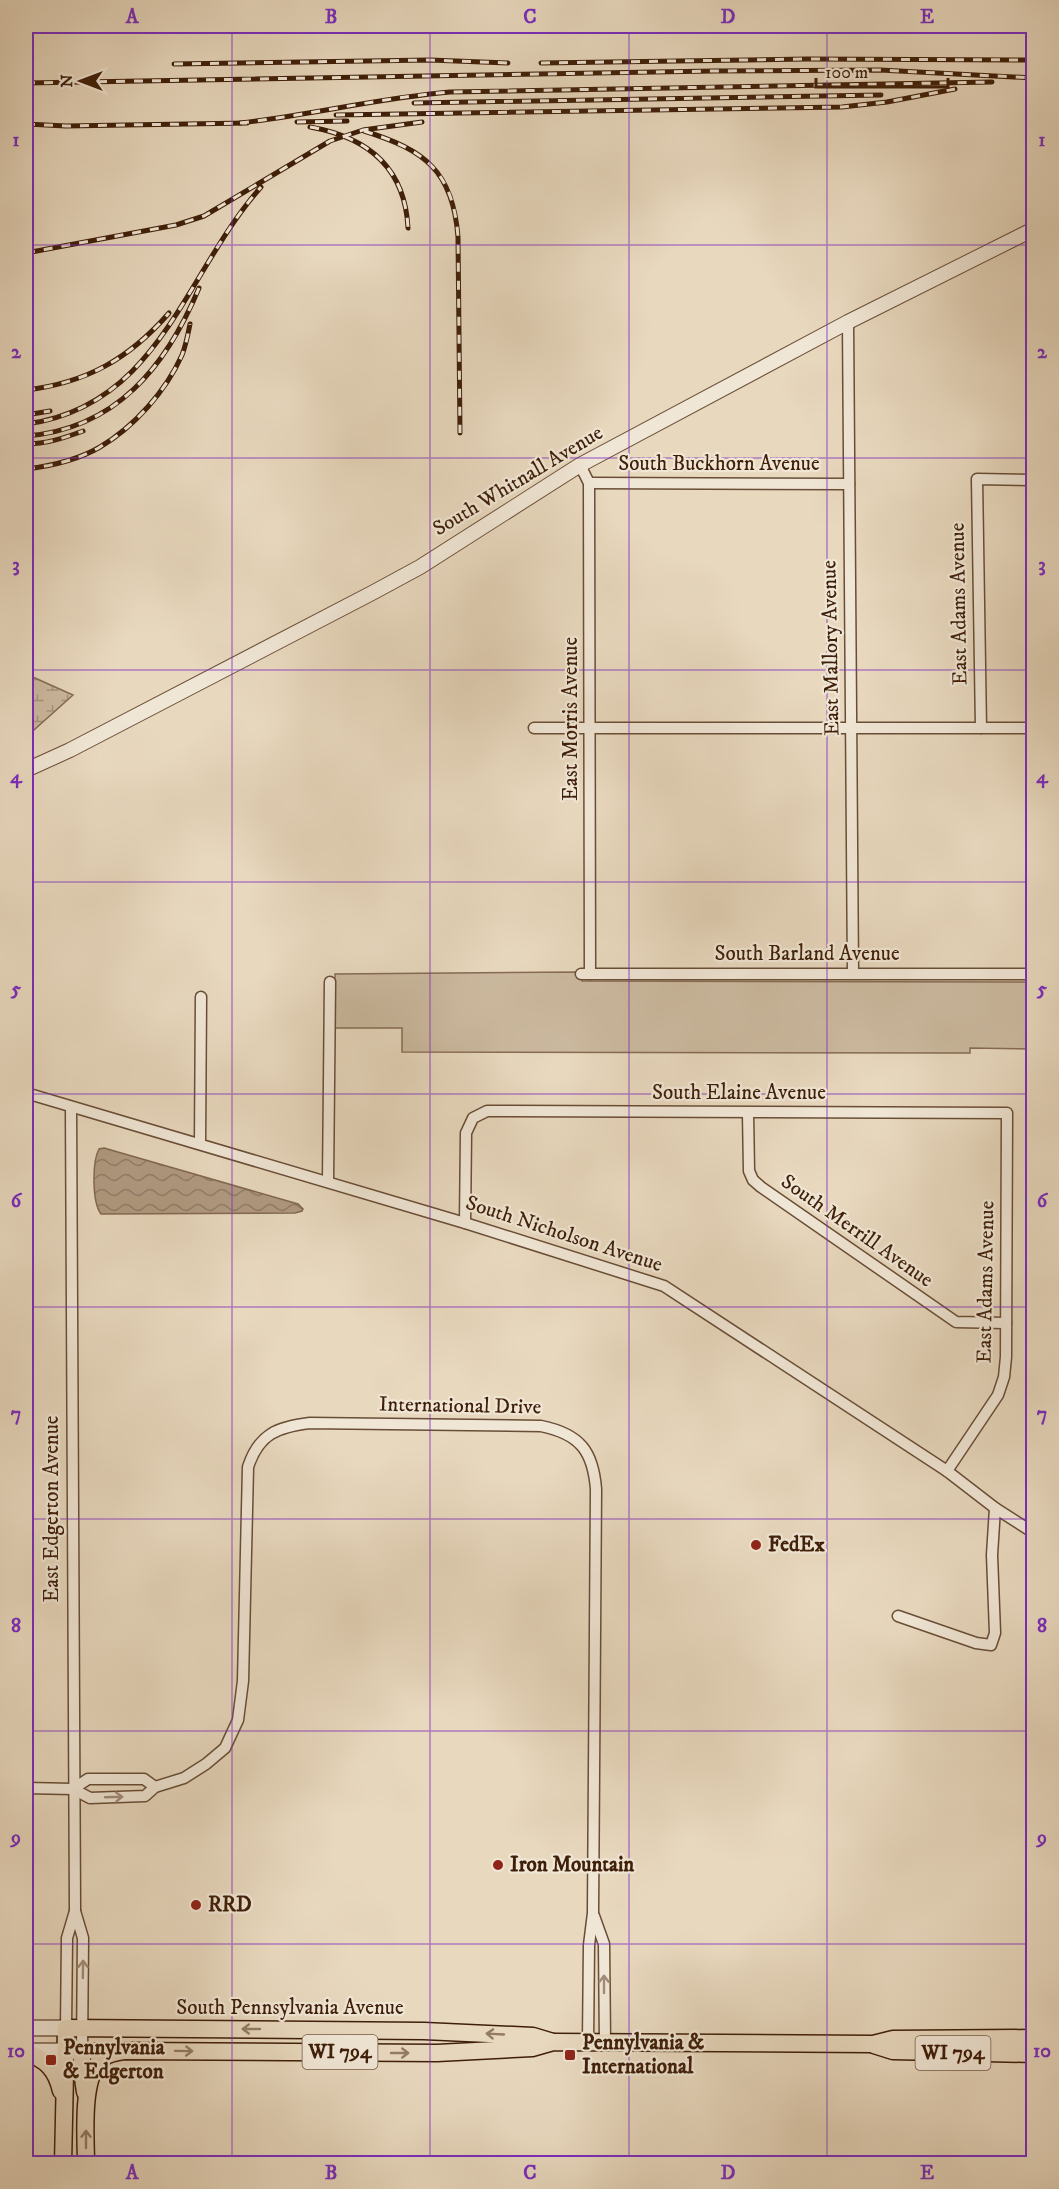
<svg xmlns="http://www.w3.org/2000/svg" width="1059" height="2189" font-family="'IM FELL DW Pica',serif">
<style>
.green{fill:#cbb99f;stroke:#856c54;stroke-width:1.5}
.wetland{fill:url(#wetland-marsh);stroke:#856c54;stroke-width:1.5}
.water{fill:url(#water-waves);stroke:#826850;stroke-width:1.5}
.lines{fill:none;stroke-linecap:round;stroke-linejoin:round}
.minor-casing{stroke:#694d36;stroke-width:13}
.tertiary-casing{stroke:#694d36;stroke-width:16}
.secondary-casing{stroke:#3f1f09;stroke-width:17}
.primary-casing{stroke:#3f1f09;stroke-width:19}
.minor{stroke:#f0e6d5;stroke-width:10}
.tertiary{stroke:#f0e6d5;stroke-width:14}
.secondary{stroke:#f0e6d5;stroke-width:15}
.primary{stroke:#e8d8be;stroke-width:16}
.rail-casing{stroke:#3f1f09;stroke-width:5}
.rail{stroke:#f0e6d5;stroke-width:3;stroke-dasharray:9;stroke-linecap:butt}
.oneway{stroke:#a08c79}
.oneway2{stroke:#947c64}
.grid{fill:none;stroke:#7b2cbf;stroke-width:1.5;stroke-opacity:0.55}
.poi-dot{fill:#8f2418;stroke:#f0e6d5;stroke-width:2}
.labels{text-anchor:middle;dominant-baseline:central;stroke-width:4.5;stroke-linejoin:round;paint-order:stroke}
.shield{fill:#f0e6d5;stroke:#745b46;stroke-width:1.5}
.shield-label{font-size:20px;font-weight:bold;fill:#3f1f09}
.street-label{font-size:21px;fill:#3f1f09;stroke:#f0e6d5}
.poi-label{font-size:21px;font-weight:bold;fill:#3f1f09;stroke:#f0e6d5;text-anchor:start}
.neatline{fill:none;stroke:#7b2cbf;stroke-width:2}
.grid-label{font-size:20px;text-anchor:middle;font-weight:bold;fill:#7b2cbf}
</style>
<defs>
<pattern id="wetland-marsh" width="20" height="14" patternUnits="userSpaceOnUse" patternTransform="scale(1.5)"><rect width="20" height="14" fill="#cbb99f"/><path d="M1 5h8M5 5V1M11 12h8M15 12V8" fill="none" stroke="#a69680"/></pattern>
<pattern id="water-waves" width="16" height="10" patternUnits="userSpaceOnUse" patternTransform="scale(1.5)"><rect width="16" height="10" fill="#af9980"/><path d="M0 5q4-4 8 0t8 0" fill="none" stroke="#907c67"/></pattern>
</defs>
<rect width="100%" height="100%" fill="#e8d8be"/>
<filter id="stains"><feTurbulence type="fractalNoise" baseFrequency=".00333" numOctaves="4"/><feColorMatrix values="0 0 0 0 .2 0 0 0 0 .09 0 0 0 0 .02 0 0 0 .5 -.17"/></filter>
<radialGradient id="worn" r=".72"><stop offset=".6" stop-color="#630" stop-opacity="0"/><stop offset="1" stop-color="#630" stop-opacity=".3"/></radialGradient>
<polygon class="green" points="581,972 582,981 1033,982 1033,1049 970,1048 970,1053 402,1052 402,1028 335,1028 335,974"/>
<polygon class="wetland" points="26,674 73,695 26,737"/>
<path class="water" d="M104 1148 298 1204 303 1209 302 1211 295 1213 101 1214C92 1202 92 1162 99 1149Z"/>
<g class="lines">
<g class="minor-casing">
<g id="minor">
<polyline points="848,322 853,973"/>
<polyline points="580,465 589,483 590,974"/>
<polyline points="589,483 849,484"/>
<polyline points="534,728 1034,728"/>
<polyline points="981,728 977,479 1034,480"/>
<polyline points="581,974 1034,974"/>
<polyline points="26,1093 465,1223 664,1286 947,1471 995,1508 1034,1533"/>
<polyline points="748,1113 749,1171 753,1180 761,1187 956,1322 1006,1323"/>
<polyline points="200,1144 201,997"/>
<polyline points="328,1182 330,982"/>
<polyline points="465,1223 466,1133 473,1118 487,1111 1007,1113 1006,1357 1004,1377 998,1395 947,1471"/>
<polyline points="898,1616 976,1643 991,1645 995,1633 992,1555 995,1508"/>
<path d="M26 1788 73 1789 90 1798 145 1796 155 1787 184 1778 206 1764 225 1748 238 1720 243 1681 248 1467C259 1434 277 1427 310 1423L541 1426C580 1434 593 1451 596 1489L593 1913 589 1945 588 2042"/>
<polyline points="73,1789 88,1779 144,1779 155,1787"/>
<polyline points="75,1911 83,1938 82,2051"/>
<polyline points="594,1916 604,1944 605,2042"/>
<polyline points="66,2028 67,1938 75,1911 71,1107"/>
</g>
</g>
<g class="tertiary-casing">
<polyline id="tertiary" points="26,770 70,750 372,593 420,567 580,465 848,322 1034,229"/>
</g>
<g class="secondary-casing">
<g id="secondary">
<polyline points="26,2028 66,2028"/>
<polyline points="26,2051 118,2051"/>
</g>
</g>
<g class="primary-casing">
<g id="primary">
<polyline points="874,2045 893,2051 1034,2054"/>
<polyline points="82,2051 82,2071 85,2092"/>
<path d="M26 2052C46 2060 56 2069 61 2091"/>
<polyline points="63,2164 66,2028 424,2031 533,2036 553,2042"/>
<path d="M86 2164C86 2137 80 2076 103 2058 109 2053 118 2052 125 2051L437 2053 532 2048 553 2042 873 2044 893 2039 1034 2038"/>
</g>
</g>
<use href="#minor" class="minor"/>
<use href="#tertiary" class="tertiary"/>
<use href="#secondary" class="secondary"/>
<use href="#primary" class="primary"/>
<g class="rail-casing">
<g id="rail">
<polyline points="541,63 807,59 1034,60"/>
<polyline points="174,64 430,60 508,63"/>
<polyline points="26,83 714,71 880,70 1034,78"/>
<polyline points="414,103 881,95"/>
<polyline points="336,115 842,107 887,102 955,89"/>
<polyline points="297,122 347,121"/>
<path d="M240 123C310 115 379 98 450 92L992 82"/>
<polyline points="26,124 66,126 247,123"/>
<path d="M310 127C367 137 405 167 408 228"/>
<path d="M364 131C425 150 453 171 458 237L460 433"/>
<polyline points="26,253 176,225 204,216 330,141 363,130 422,122"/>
<path d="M26 390C86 383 129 359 169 313"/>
<polyline points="26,415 50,411"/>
<path d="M26 424C160 406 184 274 261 187"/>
<path d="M26 436C116 429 166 367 199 288"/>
<path d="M26 444C46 444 64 438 83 431"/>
<path d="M26 469C51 466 78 460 100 447 134 427 166 391 182 355 186 345 188 334 190 324"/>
</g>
</g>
<use href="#rail" class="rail"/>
</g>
<defs><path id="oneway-shaft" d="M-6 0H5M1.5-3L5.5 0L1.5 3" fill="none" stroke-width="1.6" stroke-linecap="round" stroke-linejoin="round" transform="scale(1.5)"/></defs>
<g class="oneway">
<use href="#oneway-shaft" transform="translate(114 1797) rotate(-2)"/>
<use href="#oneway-shaft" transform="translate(83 1969) rotate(-89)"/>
<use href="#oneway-shaft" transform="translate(604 1984) rotate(-90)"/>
</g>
<g class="oneway2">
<use href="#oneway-shaft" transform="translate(251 2029) rotate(-180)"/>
<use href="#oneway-shaft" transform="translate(495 2034) rotate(-177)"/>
<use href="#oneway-shaft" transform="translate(184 2051) rotate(1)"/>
<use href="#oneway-shaft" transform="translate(400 2053)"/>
<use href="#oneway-shaft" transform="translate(86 2139) rotate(-90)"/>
</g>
<path class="grid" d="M232 26V2164M430 26V2164M629 26V2164M827 26V2164M26 245H1034M26 458H1034M26 670H1034M26 882H1034M26 1094H1034M26 1307H1034M26 1519H1034M26 1731H1034M26 1944H1034"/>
<g class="poi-dot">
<circle cx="756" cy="1545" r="6"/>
<circle cx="498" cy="1865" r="6"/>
<circle cx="196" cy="1905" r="6"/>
<rect x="564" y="2049" width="12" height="12" rx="3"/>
<rect x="45" y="2054" width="12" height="12" rx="3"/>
</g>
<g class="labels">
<g class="shield">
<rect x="302.5" y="2035" width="75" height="34" rx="4.5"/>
<rect x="915.5" y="2036" width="75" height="34" rx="4.5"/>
</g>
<g class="shield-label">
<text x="340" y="2052">WI 794</text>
<text x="953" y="2053">WI 794</text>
</g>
<g class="street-label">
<text x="719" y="464">South Buckhorn Avenue</text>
<text transform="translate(518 481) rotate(-31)">South Whitnall Avenue</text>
<text transform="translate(959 604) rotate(-91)">East Adams Avenue</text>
<text transform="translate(831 648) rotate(-91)">East Mallory Avenue</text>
<text transform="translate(571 719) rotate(-90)">East Morris Avenue</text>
<text x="807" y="954">South Barland Avenue</text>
<text x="739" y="1093">South Elaine Avenue</text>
<text transform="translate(857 1231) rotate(35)">South Merrill Avenue</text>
<text transform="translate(564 1234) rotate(18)">South Nicholson Avenue</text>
<text transform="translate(986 1282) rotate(-89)">East Adams Avenue</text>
<text transform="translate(460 1406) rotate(1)">International Drive</text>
<text transform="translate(52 1509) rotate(-90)">East Edgerton Avenue</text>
<text x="290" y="2008">South Pennsylvania Avenue</text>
</g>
<g class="poi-label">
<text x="768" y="1545">FedEx</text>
<text x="510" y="1865">Iron Mountain</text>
<text x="208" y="1905">RRD</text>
<text x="582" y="2043">Pennylvania &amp;<tspan x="582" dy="24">International</tspan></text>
<text x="63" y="2048">Pennylvania<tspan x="63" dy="24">&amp; Edgerton</tspan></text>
</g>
</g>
<rect width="1059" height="2189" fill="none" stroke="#e8d8be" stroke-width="66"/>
<g transform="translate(81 81) rotate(270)" stroke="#f0e6d5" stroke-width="4.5" paint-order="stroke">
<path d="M0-4.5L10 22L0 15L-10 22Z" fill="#3f1f09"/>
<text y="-9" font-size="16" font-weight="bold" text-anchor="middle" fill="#3f1f09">N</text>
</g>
<path d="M816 78v9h132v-9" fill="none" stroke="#3f1f09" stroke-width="3"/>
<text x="825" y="78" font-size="18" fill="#3f1f09" stroke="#f0e6d5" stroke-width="4.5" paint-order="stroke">100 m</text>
<rect x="33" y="33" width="993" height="2123" class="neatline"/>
<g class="grid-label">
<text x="132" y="23">A</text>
<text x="331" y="23">B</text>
<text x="530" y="23">C</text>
<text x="728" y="23">D</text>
<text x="927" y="23">E</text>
<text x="16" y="146">1</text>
<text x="1042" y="146">1</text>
<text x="16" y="358">2</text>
<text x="1042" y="358">2</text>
<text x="16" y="571">3</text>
<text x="1042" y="571">3</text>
<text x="16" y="783">4</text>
<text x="1042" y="783">4</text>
<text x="16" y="995">5</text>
<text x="1042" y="995">5</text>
<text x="16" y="1207">6</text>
<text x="1042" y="1207">6</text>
<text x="16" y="1420">7</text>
<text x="1042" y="1420">7</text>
<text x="16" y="1632">8</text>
<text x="1042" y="1632">8</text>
<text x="16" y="1844">9</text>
<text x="1042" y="1844">9</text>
<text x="16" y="2057">10</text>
<text x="1042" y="2057">10</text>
<text x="132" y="2179">A</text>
<text x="331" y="2179">B</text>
<text x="530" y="2179">C</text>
<text x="728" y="2179">D</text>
<text x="927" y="2179">E</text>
</g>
<rect width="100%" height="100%" filter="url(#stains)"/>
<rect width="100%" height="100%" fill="url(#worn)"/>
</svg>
